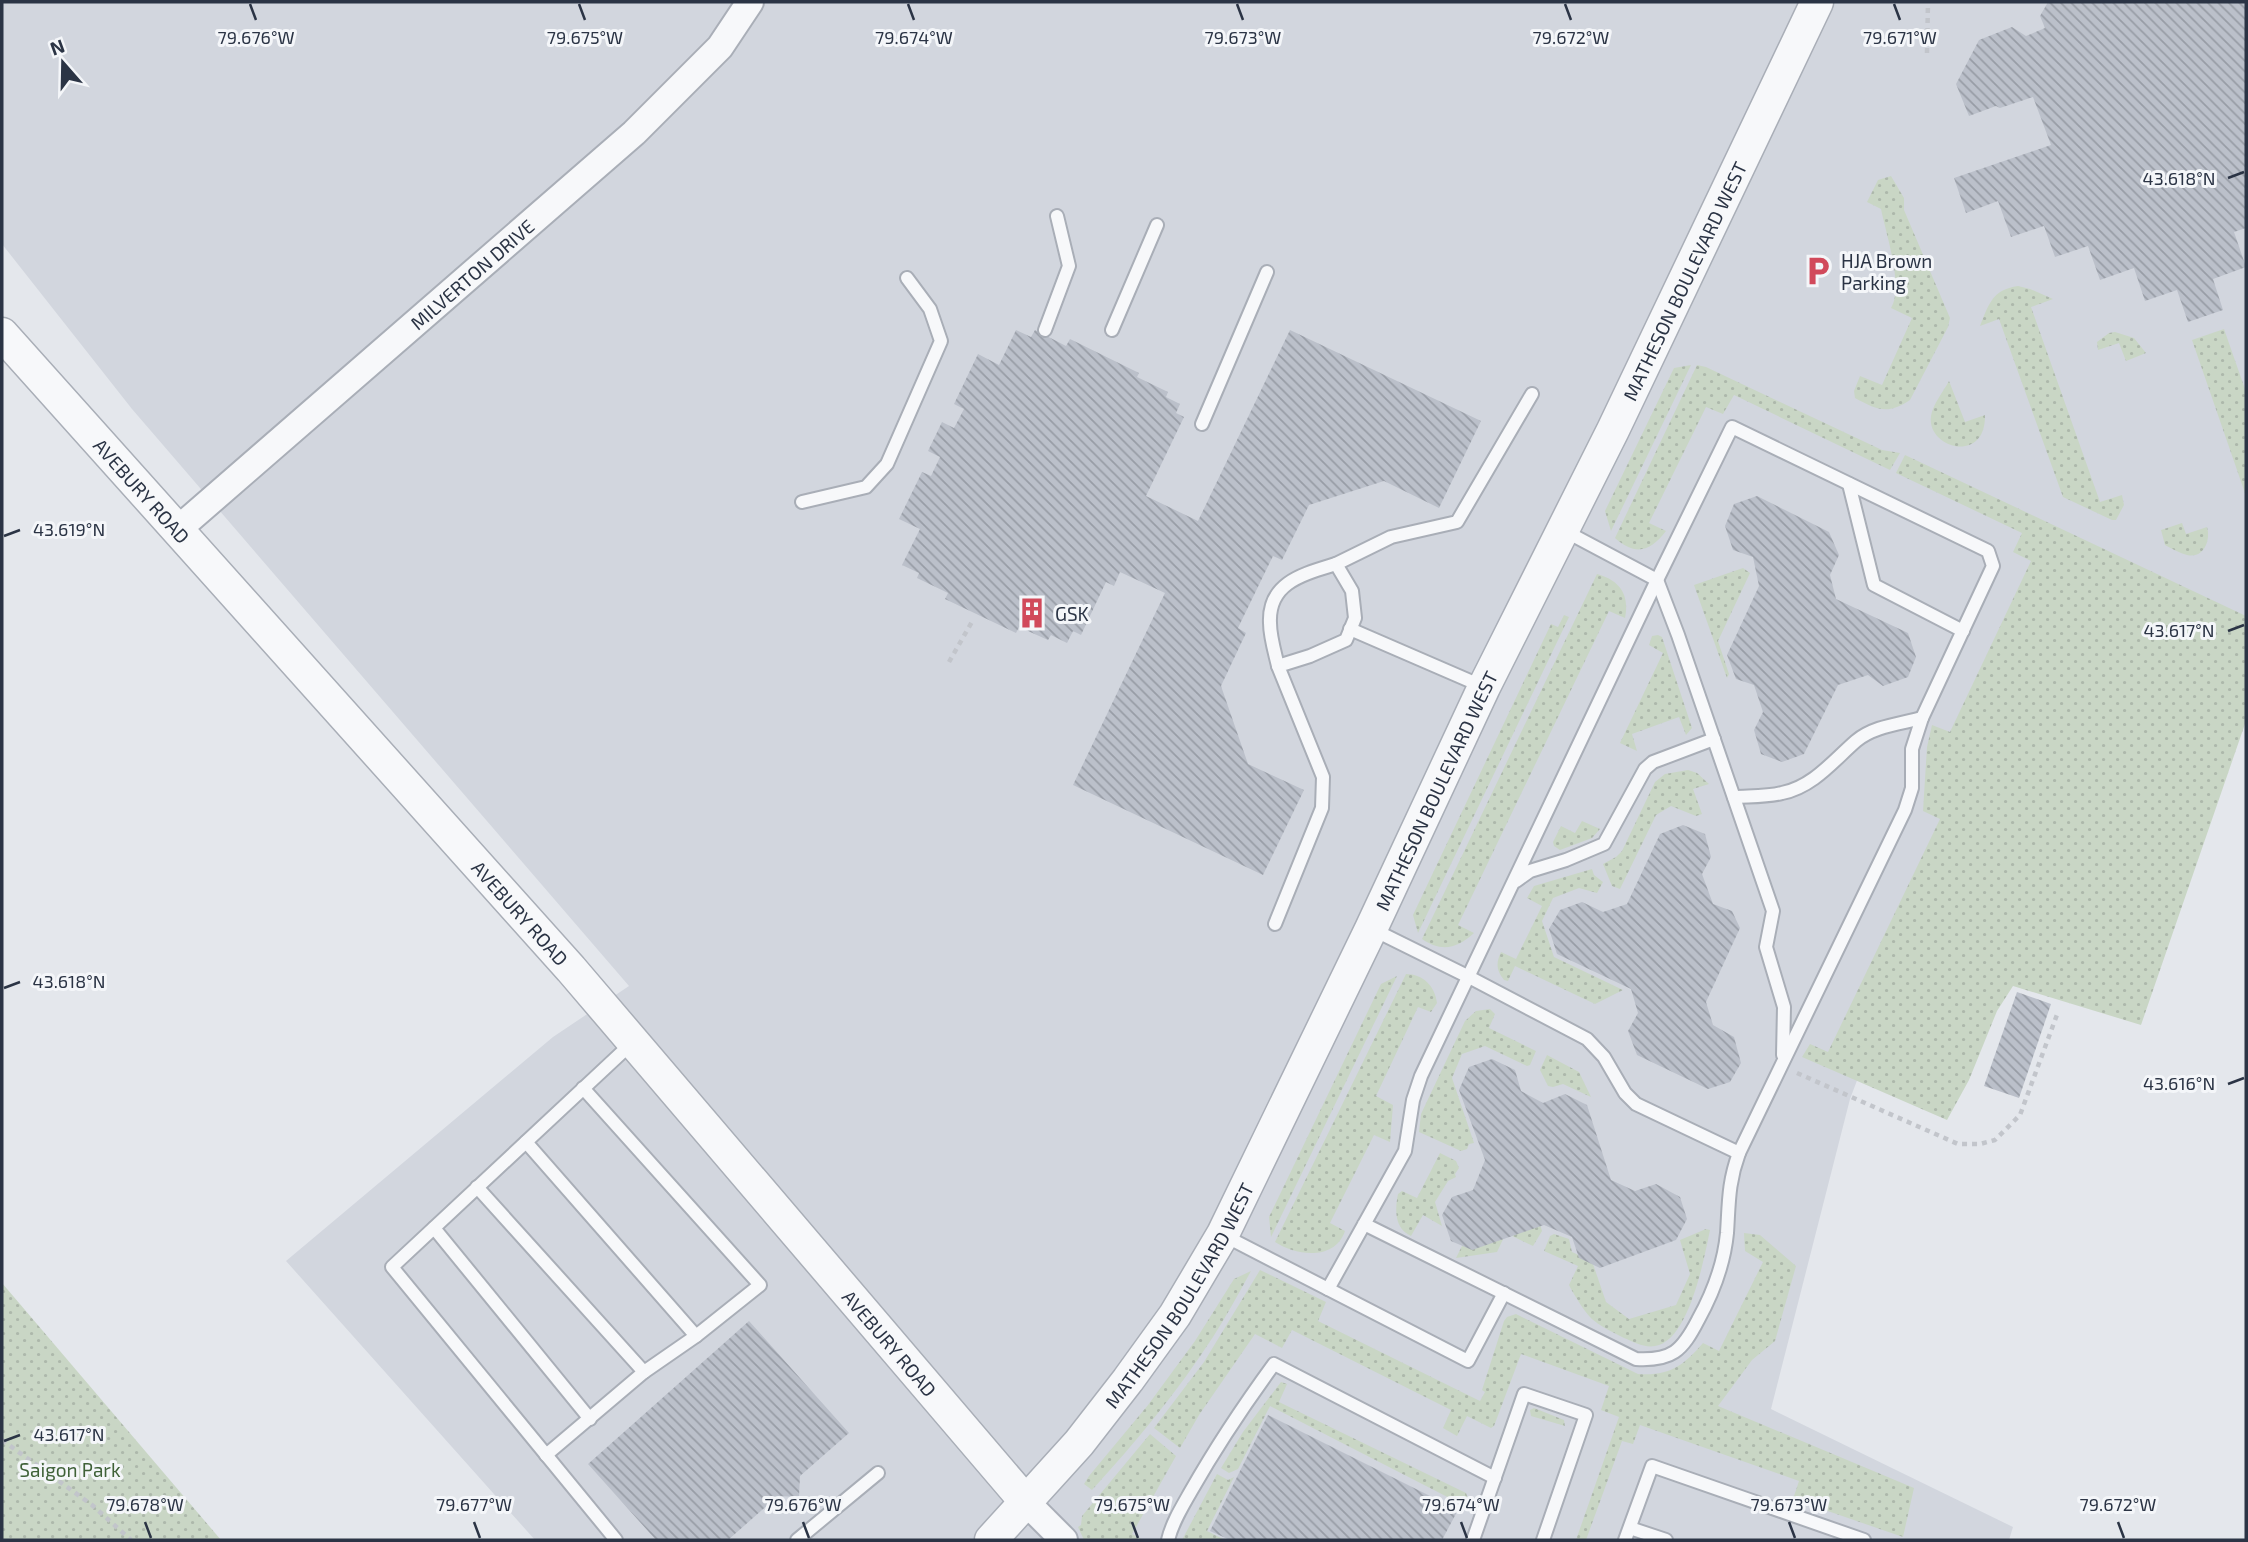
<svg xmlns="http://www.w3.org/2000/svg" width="2248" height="1542" font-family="'Exo 2',sans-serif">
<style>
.built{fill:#d2d6de}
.grass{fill:url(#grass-dots)}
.building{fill:url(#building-back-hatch)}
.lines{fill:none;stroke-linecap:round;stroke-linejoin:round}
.service-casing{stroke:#a9aeb7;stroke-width:16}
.minor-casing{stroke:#a9aeb7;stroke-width:30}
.tertiary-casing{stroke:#a9aeb7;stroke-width:35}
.path{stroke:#c2c5cb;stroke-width:4.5;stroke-dasharray:5 5;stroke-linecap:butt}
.service{stroke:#f7f8fa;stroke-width:12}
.minor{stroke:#f7f8fa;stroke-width:26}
.tertiary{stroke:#f7f8fa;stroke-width:32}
.ticks{fill:none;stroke:#2b3445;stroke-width:2.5}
.labels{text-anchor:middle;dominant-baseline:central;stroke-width:6;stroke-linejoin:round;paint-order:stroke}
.poi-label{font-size:19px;fill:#2b3445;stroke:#f4f6f9;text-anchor:start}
.street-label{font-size:19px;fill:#2b3445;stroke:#f4f6f9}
.park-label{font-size:19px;fill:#3f6138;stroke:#f4f6f9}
.ticks-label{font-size:18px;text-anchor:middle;fill:#2b3445;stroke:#f4f6f9;stroke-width:6;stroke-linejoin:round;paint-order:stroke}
</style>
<defs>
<pattern id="grass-dots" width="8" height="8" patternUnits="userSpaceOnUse" patternTransform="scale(1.75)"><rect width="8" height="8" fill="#c9d6c5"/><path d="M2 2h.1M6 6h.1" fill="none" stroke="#adb8ab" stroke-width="1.8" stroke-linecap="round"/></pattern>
<pattern id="building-back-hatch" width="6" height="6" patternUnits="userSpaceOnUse" patternTransform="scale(1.75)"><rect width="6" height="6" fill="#bbc0ca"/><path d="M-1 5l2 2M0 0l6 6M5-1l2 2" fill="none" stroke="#989da6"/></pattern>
</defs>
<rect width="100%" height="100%" fill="#e4e7ec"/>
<polygon class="built" points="2,2 2246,2 2246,680 2047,578 1850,1099 1771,1409 2013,1527 2009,1540 535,1540 286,1261 553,1037 629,986 132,409 2,244"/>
<g class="grass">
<path d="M1891 176 1904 198V210L1950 318 1948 327 1910 400C1888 415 1877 410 1855 398L1854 391 1860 376 1882 385 1912 318 1891 308C1904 287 1886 234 1881 209L1867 202 1878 180Z"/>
<path d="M2018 286 2030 289 2053 299 2031 307 2100 502 2122 495 2124 505 2116 520H2112L2063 497 1999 319 1980 326C1989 304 1992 290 2018 286Z"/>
<polygon points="2224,329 2246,392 2246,496 2192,340"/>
<polygon points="2115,332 2134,338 2146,353 2126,361 2119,343 2098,350 2097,342 2109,333"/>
<polygon points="1691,365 1611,531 1605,511 1674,368"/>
<path d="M1697 365 1706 367 1882 450 1900 453 1890 470 1734 395 1723 414 1706 407 1649 523 1666 531C1650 552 1635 556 1615 538Z"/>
<path d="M1949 381 1965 422 1985 415C1986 465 1926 448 1931 416 1933 404 1943 392 1949 381Z"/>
<polygon points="1905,455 2246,616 2246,721 2141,1025 2013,986 1997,1011 1969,1080 1947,1120 1802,1057 1810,1044 1828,1052 1940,819 1923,811 1927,747 1932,725 1950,732 2031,561 2013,552 2022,533 1896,473"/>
<path d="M2182 523 2186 534 2207 527C2211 540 2204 559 2187 555 2180 553 2172 549 2165 545L2161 530Z"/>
<polygon points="1743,568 1750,573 1718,641 1729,674 1727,678 1694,585"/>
<path d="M1597 574C1619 580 1630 594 1625 618L1609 611 1458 925 1474 933C1457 949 1441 952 1422 939Z"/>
<polygon points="1564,615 1569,617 1418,933 1413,915 1551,624 1558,627"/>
<polygon points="1658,635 1662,637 1692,728 1686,735 1679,717 1632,734 1637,751 1620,743 1663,653 1649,645 1652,636"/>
<polygon points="1688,770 1697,773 1709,784 1693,789 1702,814 1696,816 1671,806 1656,815 1620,889 1612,886 1603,864 1616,857 1622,851 1655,782 1665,774"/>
<polygon points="1582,821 1600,829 1592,838 1560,850 1554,846 1553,842 1561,826 1575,833"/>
<path d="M1592 869 1594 875 1603 882 1597 893 1579 888 1553 898 1542 921 1554 957 1623 990 1595 1004 1515 966 1508 981 1504 980C1496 970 1496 963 1501 952L1516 959 1542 906 1527 898 1534 886Z"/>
<path d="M1406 974C1423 974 1435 986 1437 1003L1431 1012 1418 1007 1376 1096 1393 1105 1390 1142 1374 1135 1330 1223 1345 1231C1335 1261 1296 1256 1275 1242Z"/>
<polygon points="1397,976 1271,1237 1269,1217 1381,984"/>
<polygon points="1490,1009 1495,1014 1489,1028 1536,1051 1530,1065 1527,1066 1485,1046 1462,1054 1452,1078 1474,1143 1469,1144 1467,1149 1461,1151 1419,1132 1421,1114 1465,1021 1476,1011"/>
<polygon points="1547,1055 1579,1072 1591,1097 1563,1084 1553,1087 1548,1086 1540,1070"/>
<path d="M1440 1153 1456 1161 1459 1168 1455 1174 1456 1177 1448 1181 1435 1202 1442 1226 1423 1215 1411 1236C1394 1228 1395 1209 1398 1194L1402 1191 1417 1198Z"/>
<polygon points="1539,1221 1542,1231 1533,1246 1506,1233 1497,1252 1456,1258 1464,1242"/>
<path d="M1706 1229 1710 1230C1704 1259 1689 1341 1655 1346 1644 1348 1634 1342 1624 1338 1591 1321 1590 1321 1571 1289L1569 1285 1578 1266 1544 1251 1550 1236 1554 1234 1569 1239 1572 1252 1592 1261 1606 1302 1629 1319 1676 1305 1690 1274 1680 1240Z"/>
<path d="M1744 1233 1760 1235 1796 1266 1775 1341 1752 1360 1718 1406 1914 1488 1903 1537 1793 1499 1799 1481 1640 1425 1633 1444 1622 1441 1586 1540H1576L1619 1417 1601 1410 1609 1386 1521 1354 1494 1426 1491 1428 1467 1416 1457 1436 1443 1428 1451 1410 1292 1330 1282 1348 1255 1334 1199 1415 1180 1448 1154 1428 1204 1362 1260 1270 1326 1302 1318 1321 1480 1401 1485 1392 1482 1390 1504 1321 1507 1317 1516 1314 1638 1374C1670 1376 1683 1366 1703 1343L1719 1351 1763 1262 1745 1251Z"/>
<path d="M1251 1271C1239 1293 1227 1315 1213 1337 1178 1391 1136 1442 1092 1490L1084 1484 1089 1476 1148 1405 1195 1341 1234 1279Z"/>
<polygon points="2,1283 221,1540 2,1540"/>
<polygon points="1281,1382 1287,1384 1279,1402 1466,1493 1469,1501 1467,1507 1270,1406 1238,1469 1229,1473 1221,1468 1243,1432"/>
<polygon points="1534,1408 1564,1420 1565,1426 1531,1416 1530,1410"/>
<polygon points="1150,1434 1176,1456 1132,1534 1143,1540 1084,1540 1078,1527 1081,1525 1082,1516"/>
<polygon points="1217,1474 1228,1480 1234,1477 1207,1531 1225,1540 1182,1540"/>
</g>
<g class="building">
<polygon points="2048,2 2246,2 2246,228 2234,232 2246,267 2213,279 2223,310 2188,322 2177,290 2145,301 2134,268 2100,280 2088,246 2055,257 2044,226 2011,237 1998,201 1966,213 1954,178 2051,145 2033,97 2000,108 1996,106 1969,116 1956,84 1979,40 2012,27 2026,36 2045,28 2040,16"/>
<polygon points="1016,330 1031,337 1035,330 1066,346 1070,339 1139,373 1137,377 1168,392 1166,397 1180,404 1176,413 1184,417 1146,496 1198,521 1290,330 1481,421 1439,508 1384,481 1309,505 1282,560 1273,556 1238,628 1246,633 1221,686 1248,764 1304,790 1263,875 1073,785 1165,593 1120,572 1114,586 1106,582 1081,635 1073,631 1067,643 1051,635 1048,640 1019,627 1016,633 945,599 948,593 917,578 919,573 902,565 920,529 899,519 922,472 931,476 940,457 928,451 942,422 954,428 964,409 954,404 978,354 999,365"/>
<polygon points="1757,496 1829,532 1839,555 1830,575 1836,599 1908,633 1916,657 1908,677 1883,686 1868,675 1838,685 1804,754 1782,762 1761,754 1754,730 1763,712 1754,685 1736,679 1727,655 1759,586 1753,557 1733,550 1725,526 1734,504"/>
<polygon points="1683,825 1705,834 1711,857 1702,874 1713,904 1732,911 1740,928 1706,1002 1713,1025 1734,1037 1741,1063 1730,1082 1708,1089 1637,1055 1628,1031 1638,1013 1631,989 1557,954 1549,929 1560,910 1582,902 1603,912 1627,904 1660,834"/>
<polygon points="2017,992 2051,1004 2019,1098 1984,1086"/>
<polygon points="1492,1059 1515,1070 1521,1091 1543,1103 1565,1094 1587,1105 1611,1180 1635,1191 1656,1184 1680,1197 1687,1219 1676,1240 1600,1268 1579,1258 1572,1237 1544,1225 1472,1250 1451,1241 1442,1215 1452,1197 1473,1190 1485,1160 1459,1090 1469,1067"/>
<polygon points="749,1321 849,1433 800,1476 799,1497 778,1496 728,1540 656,1540 588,1464"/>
<polygon points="1268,1415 1458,1510 1442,1540 1230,1540 1210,1531"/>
</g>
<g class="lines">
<g class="service-casing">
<g id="service">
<polyline points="1045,330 1069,266 1057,216"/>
<polyline points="1112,330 1157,225"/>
<polyline points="1202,424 1267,272"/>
<polyline points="1849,484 1874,585 1963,631"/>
<polyline points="802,502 866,487 887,464 941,341 930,309 907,278"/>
<polyline points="1563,530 1657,580 1678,635 1773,911 1766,947 1784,1007 1783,1055"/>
<polyline points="1350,629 1484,687"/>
<path d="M1278 666C1275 653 1270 637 1270 623 1268 582 1304 574 1336 564"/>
<path d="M1734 797C1750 796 1767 797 1782 793 1813 787 1834 760 1856 741 1874 726 1900 724 1922 718"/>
<polyline points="1516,881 1530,871 1566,860 1604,844 1645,769 1653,762 1714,739"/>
<polyline points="1275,924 1322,808 1323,777 1278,666 1310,656 1346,640 1355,618 1352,591 1336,564 1391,537 1457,522 1532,394"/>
<polyline points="1372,929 1467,976 1587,1039 1604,1057 1625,1093 1636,1104 1739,1153"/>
<polyline points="526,1142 696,1336"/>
<polyline points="477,1187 644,1372"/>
<polyline points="434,1228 590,1419"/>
<polyline points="1223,1235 1468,1361 1504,1293"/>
<path d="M1328 1289 1405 1151 1413 1100 1421 1076 1657 580 1732 427 1988 551 1993 566 1922 718 1912 749V788L1905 810 1739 1153C1728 1183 1729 1203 1727 1233 1724 1264 1713 1293 1698 1320 1682 1351 1672 1361 1636 1359L1364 1224"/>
<polyline points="546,1455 644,1372 696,1336 760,1285 583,1088"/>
<polyline points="1630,1528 1666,1540"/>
<polyline points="616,1540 392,1267 633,1042"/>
<polyline points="797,1540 878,1473"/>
<path d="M1168 1540C1172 1523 1182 1507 1191 1491 1216 1447 1244 1405 1274 1364L1495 1478"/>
<polyline points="1473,1540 1524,1394 1586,1415 1543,1540"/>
<polyline points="1625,1540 1652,1466 1864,1540"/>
</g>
</g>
<g class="minor-casing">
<g id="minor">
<path id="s1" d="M176 531 634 133 720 47 750 2"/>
<polyline points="1026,1502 1064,1540"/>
</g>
</g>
<g class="tertiary-casing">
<g id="tertiary">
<path id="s2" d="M2 334 571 969 1026 1502"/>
<path id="s3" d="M991 1540 1079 1443 1128 1380 1175 1315 1223 1234 1371 929 1484 687 1613 430 1817 2"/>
</g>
</g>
<g class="path">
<polyline points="1927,53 1928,2"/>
<polyline points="949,662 973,620"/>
<polyline points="1797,1073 1958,1144 1980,1144 1995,1140 2020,1115 2058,1012"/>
<polyline points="2,1440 92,1505 131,1540"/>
</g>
<use href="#service" class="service"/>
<use href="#minor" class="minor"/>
<use href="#tertiary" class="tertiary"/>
</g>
<path class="ticks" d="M250 4 256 20M579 4 585 20M908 4 914 20M1237 4 1243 20M1565 4 1571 20M1894 4 1900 20M2228 178 2244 172M4 536 20 530M2228 631 2244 625M4 988 20 982M2228 1084 2244 1078M4 1441 20 1435M145 1522 151 1538M474 1522 480 1538M803 1522 809 1538M1132 1522 1138 1538M1461 1522 1467 1538M1789 1522 1795 1538M2118 1522 2124 1538"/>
<defs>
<g id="parking-bare" transform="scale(2.415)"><path d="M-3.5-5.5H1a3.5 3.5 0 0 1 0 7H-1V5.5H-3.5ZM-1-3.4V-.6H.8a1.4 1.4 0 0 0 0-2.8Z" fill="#d1495b" stroke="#f4f6f9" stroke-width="2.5" paint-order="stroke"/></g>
<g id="building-bare" transform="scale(2.415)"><path d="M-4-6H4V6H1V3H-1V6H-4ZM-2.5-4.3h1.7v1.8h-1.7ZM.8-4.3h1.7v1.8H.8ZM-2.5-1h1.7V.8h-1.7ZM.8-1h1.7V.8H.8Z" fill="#d1495b" stroke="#f4f6f9" stroke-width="2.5" paint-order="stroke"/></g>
</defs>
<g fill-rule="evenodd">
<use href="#parking-bare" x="1818" y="271"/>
<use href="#building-bare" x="1032" y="613"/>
</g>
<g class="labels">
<g class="poi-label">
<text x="1841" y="260">HJA Brown<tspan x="1841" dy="22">Parking</tspan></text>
<text x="1055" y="613">GSK</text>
</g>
<g class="street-label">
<text stroke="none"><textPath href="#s1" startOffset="392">MILVERTON DRIVE</textPath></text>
<text stroke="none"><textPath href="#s3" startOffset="1444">MATHESON BOULEVARD WEST</textPath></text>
<text stroke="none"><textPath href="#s2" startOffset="210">AVEBURY ROAD</textPath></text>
<text stroke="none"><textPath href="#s3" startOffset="877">MATHESON BOULEVARD WEST</textPath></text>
<text stroke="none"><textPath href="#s2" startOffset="777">AVEBURY ROAD</textPath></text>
<text stroke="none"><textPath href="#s3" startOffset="310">MATHESON BOULEVARD WEST</textPath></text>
<text stroke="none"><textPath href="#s2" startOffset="1344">AVEBURY ROAD</textPath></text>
</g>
<g class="park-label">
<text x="70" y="1469">Saigon Park</text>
</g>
</g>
<g class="ticks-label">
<text x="256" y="44">79.676°W</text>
<text x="585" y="44">79.675°W</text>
<text x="914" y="44">79.674°W</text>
<text x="1243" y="44">79.673°W</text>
<text x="1571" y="44">79.672°W</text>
<text x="1900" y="44">79.671°W</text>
<text x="2179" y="185">43.618°N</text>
<text x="69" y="536">43.619°N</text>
<text x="2179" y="637">43.617°N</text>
<text x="69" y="988">43.618°N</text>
<text x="2179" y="1090">43.616°N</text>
<text x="69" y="1441">43.617°N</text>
<text x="145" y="1511">79.678°W</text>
<text x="474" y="1511">79.677°W</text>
<text x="803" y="1511">79.676°W</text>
<text x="1132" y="1511">79.675°W</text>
<text x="1461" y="1511">79.674°W</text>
<text x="1789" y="1511">79.673°W</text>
<text x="2118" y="1511">79.672°W</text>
</g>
<rect width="2248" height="1542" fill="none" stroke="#2b3445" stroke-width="7"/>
<g transform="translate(63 63) rotate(340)" stroke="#f4f6f9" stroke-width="5" paint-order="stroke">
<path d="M0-5L12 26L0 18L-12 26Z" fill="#2b3445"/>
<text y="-10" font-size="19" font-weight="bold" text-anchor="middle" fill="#2b3445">N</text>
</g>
</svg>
